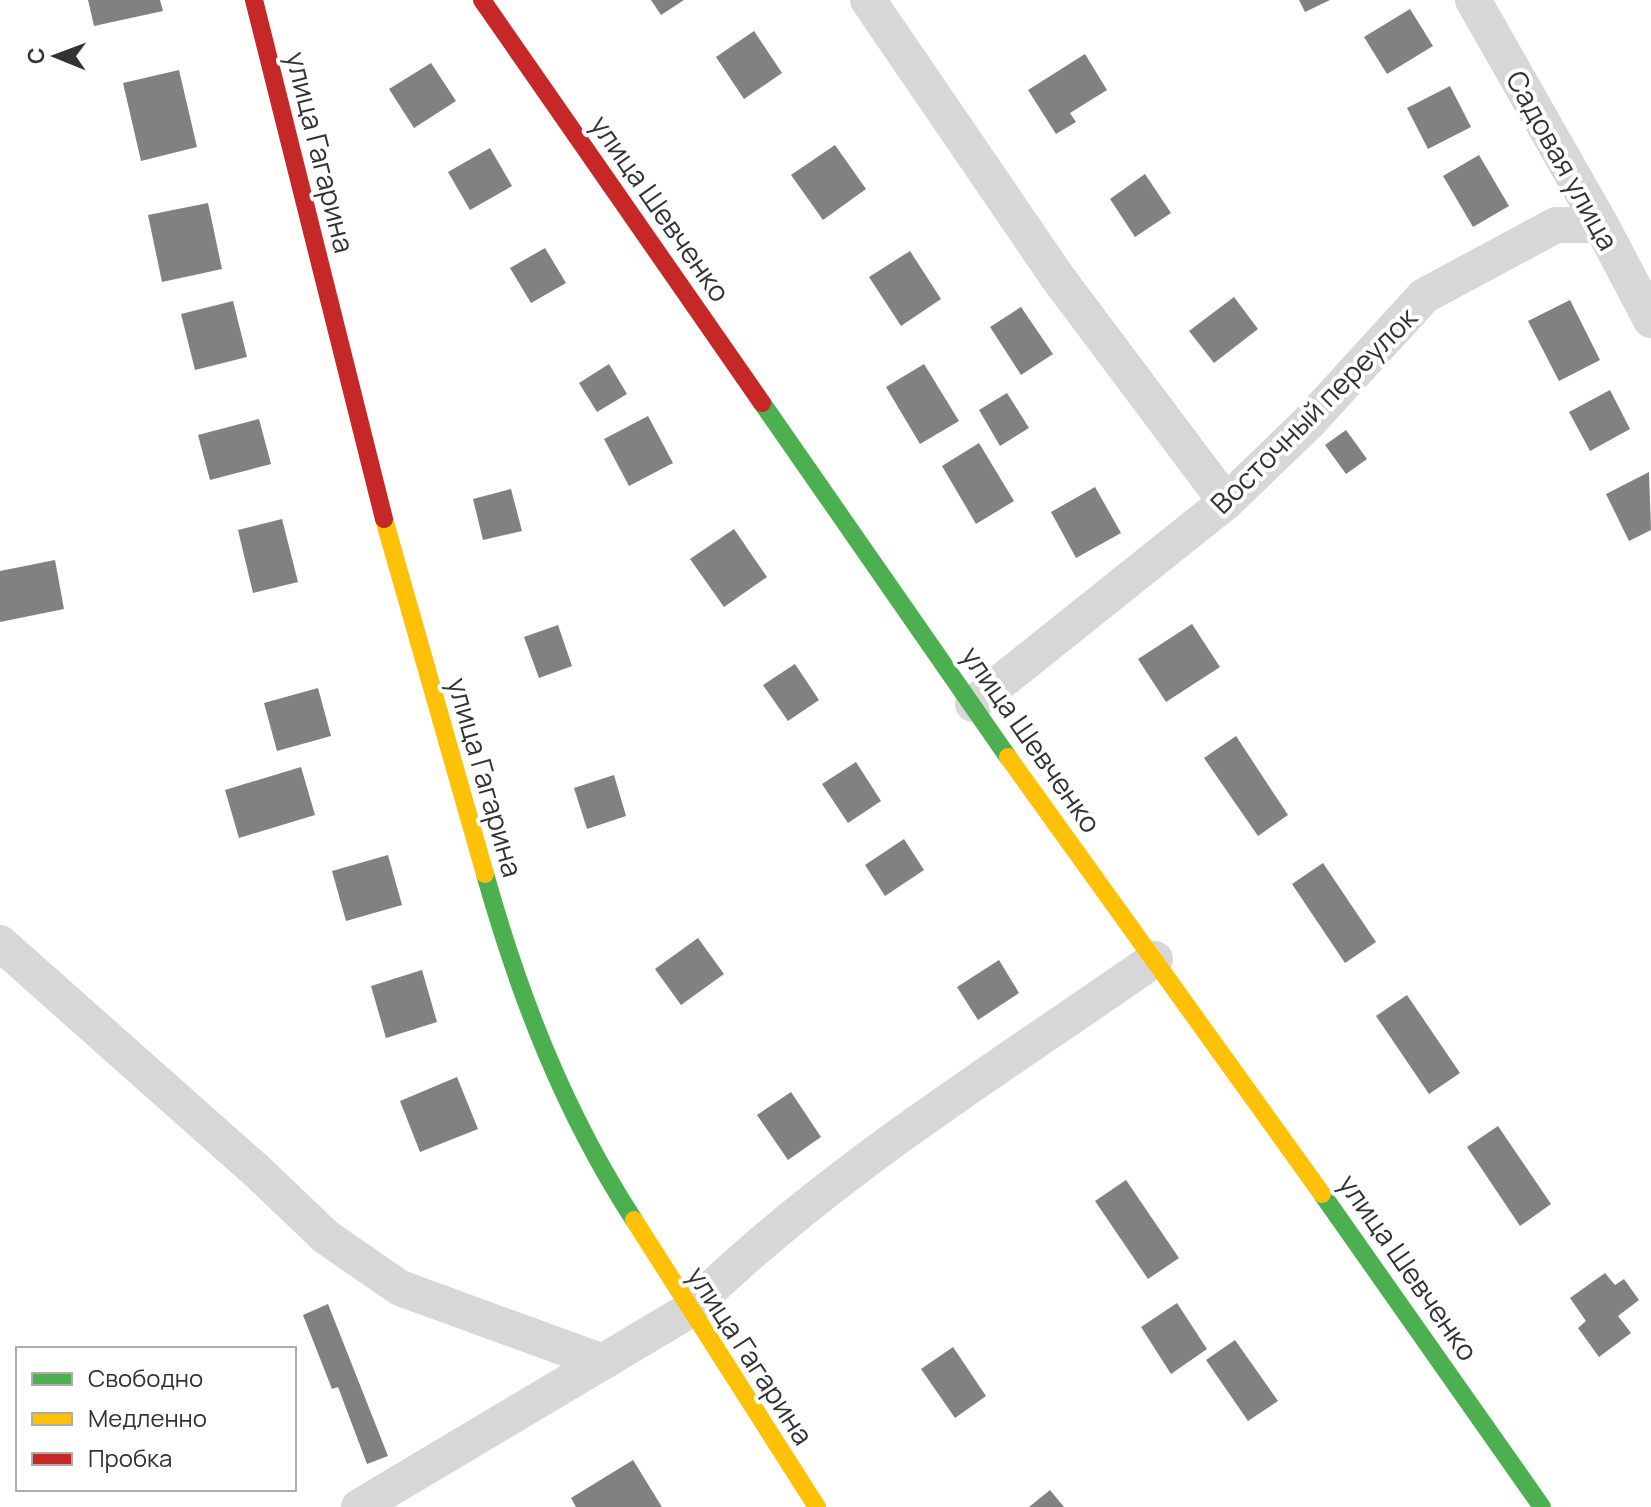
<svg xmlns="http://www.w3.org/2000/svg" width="1651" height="1507" font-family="Manrope,sans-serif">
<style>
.building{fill:#818181}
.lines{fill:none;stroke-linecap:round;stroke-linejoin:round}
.street{stroke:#d7d7d7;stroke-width:36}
.fast{stroke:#4caf50;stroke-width:18}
.slow{stroke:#ffc107;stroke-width:18}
.jam{stroke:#c62828;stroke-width:18}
.labels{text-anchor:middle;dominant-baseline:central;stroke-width:8;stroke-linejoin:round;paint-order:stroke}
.street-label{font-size:28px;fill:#333;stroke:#fff}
</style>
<rect width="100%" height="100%" fill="#fff"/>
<g class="building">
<polygon points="88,0 160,0 163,11 94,26"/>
<polygon points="651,0 684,0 661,15"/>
<polygon points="1299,0 1330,0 1305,12"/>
<polygon points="1410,9 1433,46 1387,74 1364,37"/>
<polygon points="754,31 782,73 744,99 716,57"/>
<polygon points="1085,54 1107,90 1070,113 1076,122 1056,134 1028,90"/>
<polygon points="431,63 456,101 414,128 389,89"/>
<polygon points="179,70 197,147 141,161 123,83"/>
<polygon points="1450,86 1471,127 1428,149 1407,108"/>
<polygon points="835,145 866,189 823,220 791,175"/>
<polygon points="490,148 512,186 470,210 448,172"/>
<polygon points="1479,155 1509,206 1473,227 1443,176"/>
<polygon points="1145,174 1171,213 1135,237 1110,199"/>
<polygon points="208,203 222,269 162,282 148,215"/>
<polygon points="545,248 566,283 531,303 510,268"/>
<polygon points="910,251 941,299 901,326 869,277"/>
<polygon points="1234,297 1258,329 1214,363 1189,331"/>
<polygon points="1570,300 1600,360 1559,381 1528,321"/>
<polygon points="233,301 247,357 195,370 181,314"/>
<polygon points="1021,307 1053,354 1021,375 990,327"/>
<polygon points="609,364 627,394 597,412 579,383"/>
<polygon points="924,364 959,421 920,444 886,387"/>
<polygon points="1610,390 1630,429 1590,451 1569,412"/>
<polygon points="1007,393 1029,428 1000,446 979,410"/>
<polygon points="648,416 673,463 629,486 604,439"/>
<polygon points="259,419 271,464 210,480 198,435"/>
<polygon points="1346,430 1367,459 1346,474 1325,445"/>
<polygon points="979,443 1014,501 976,524 942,466"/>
<polygon points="1649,472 1651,530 1629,541 1606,494"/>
<polygon points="1095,487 1121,533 1076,558 1051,512"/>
<polygon points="511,489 522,531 483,540 473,499"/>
<polygon points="282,519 298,582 253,593 238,530"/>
<polygon points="734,529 767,577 724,607 690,559"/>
<polygon points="55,560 64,609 0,622 0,571"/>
<polygon points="1192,624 1220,667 1166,702 1138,659"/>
<polygon points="558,625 572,666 539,678 524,637"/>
<polygon points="795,664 819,700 788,721 763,685"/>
<polygon points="318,688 331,736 277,751 264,703"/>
<polygon points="1236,736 1288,815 1258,836 1204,758"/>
<polygon points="856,762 881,801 848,823 822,784"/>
<polygon points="301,767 315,815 239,838 225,790"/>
<polygon points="614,775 626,816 587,829 574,788"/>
<polygon points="904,839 924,870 885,896 865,865"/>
<polygon points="388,855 402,905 346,921 332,871"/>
<polygon points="1323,863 1376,942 1345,963 1292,884"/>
<polygon points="698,938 724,974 681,1005 655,969"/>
<polygon points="999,960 1019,993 978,1020 957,987"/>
<polygon points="422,970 437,1022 386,1038 371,986"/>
<polygon points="1407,995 1460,1073 1429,1094 1376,1016"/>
<polygon points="457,1077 478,1129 420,1152 400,1101"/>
<polygon points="791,1092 821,1137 788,1160 757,1115"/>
<polygon points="1498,1126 1551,1204 1520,1226 1467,1147"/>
<polygon points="1126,1180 1179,1258 1148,1279 1095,1201"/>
<polygon points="1605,1273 1615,1285 1624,1279 1639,1300 1618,1316 1631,1333 1599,1357 1578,1328 1586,1321 1570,1298"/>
<polygon points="1177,1303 1207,1349 1171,1374 1141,1327"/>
<polygon points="328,1304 388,1456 367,1464 338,1387 332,1389 303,1315"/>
<polygon points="1235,1340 1278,1401 1248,1421 1206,1360"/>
<polygon points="953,1347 986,1396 955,1418 921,1369"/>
<polygon points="633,1460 662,1507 576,1507 571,1498"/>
<polygon points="1050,1490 1064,1507 1029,1507"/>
</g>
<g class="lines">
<g class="street">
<polyline points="868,0 1058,278 1226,502"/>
<polyline points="1473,0 1601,225 1651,320"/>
<polyline points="973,704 1226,502 1310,421 1424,296 1556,225 1601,225"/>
<polyline points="0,943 258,1172 326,1237 400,1288 603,1362"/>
<path d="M359 1507 688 1311C826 1174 997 1070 1155 959"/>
</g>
<g class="fast">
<polyline points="762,403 1008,757"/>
<path d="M485 874C520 998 564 1112 634 1220"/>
<polyline points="1322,1194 1542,1507"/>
</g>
<g class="slow">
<polyline points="384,519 485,874"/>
<polyline points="1008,757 1322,1194"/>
<polyline points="634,1220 817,1507"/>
</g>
<g class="jam">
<polyline points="254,0 384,519"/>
<polyline points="482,0 762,403"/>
</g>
</g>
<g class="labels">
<g class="street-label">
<text transform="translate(321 152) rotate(76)">улица Гагарина</text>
<text transform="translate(1563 160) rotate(61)">Садовая улица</text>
<text transform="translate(661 208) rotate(55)">улица Шевченко</text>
<text transform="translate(1313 410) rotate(-45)">Восточный переулок</text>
<text transform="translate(1032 739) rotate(55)">улица Шевченко</text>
<text transform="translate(486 777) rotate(74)">улица Гагарина</text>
<text transform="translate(1409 1267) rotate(55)">улица Шевченко</text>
<text transform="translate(751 1355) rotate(57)">улица Гагарина</text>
</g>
</g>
<rect x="16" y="1347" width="280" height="144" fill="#ffffff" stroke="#adadad" stroke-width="2"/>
<rect x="32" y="1373" width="40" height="12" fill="#4caf50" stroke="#adadad" stroke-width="2"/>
<text x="88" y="1387" font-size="24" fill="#333333">Свободно</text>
<rect x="32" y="1413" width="40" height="12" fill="#ffc107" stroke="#adadad" stroke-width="2"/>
<text x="88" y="1427" font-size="24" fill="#333333">Медленно</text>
<rect x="32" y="1453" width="40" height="12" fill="#c62828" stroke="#adadad" stroke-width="2"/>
<text x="88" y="1467" font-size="24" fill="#333333">Пробка</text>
<g transform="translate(56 56) rotate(271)" stroke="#ffffff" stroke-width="6" paint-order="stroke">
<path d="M0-6L14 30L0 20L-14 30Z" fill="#333333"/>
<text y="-12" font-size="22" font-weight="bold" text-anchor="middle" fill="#333333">С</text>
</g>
</svg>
